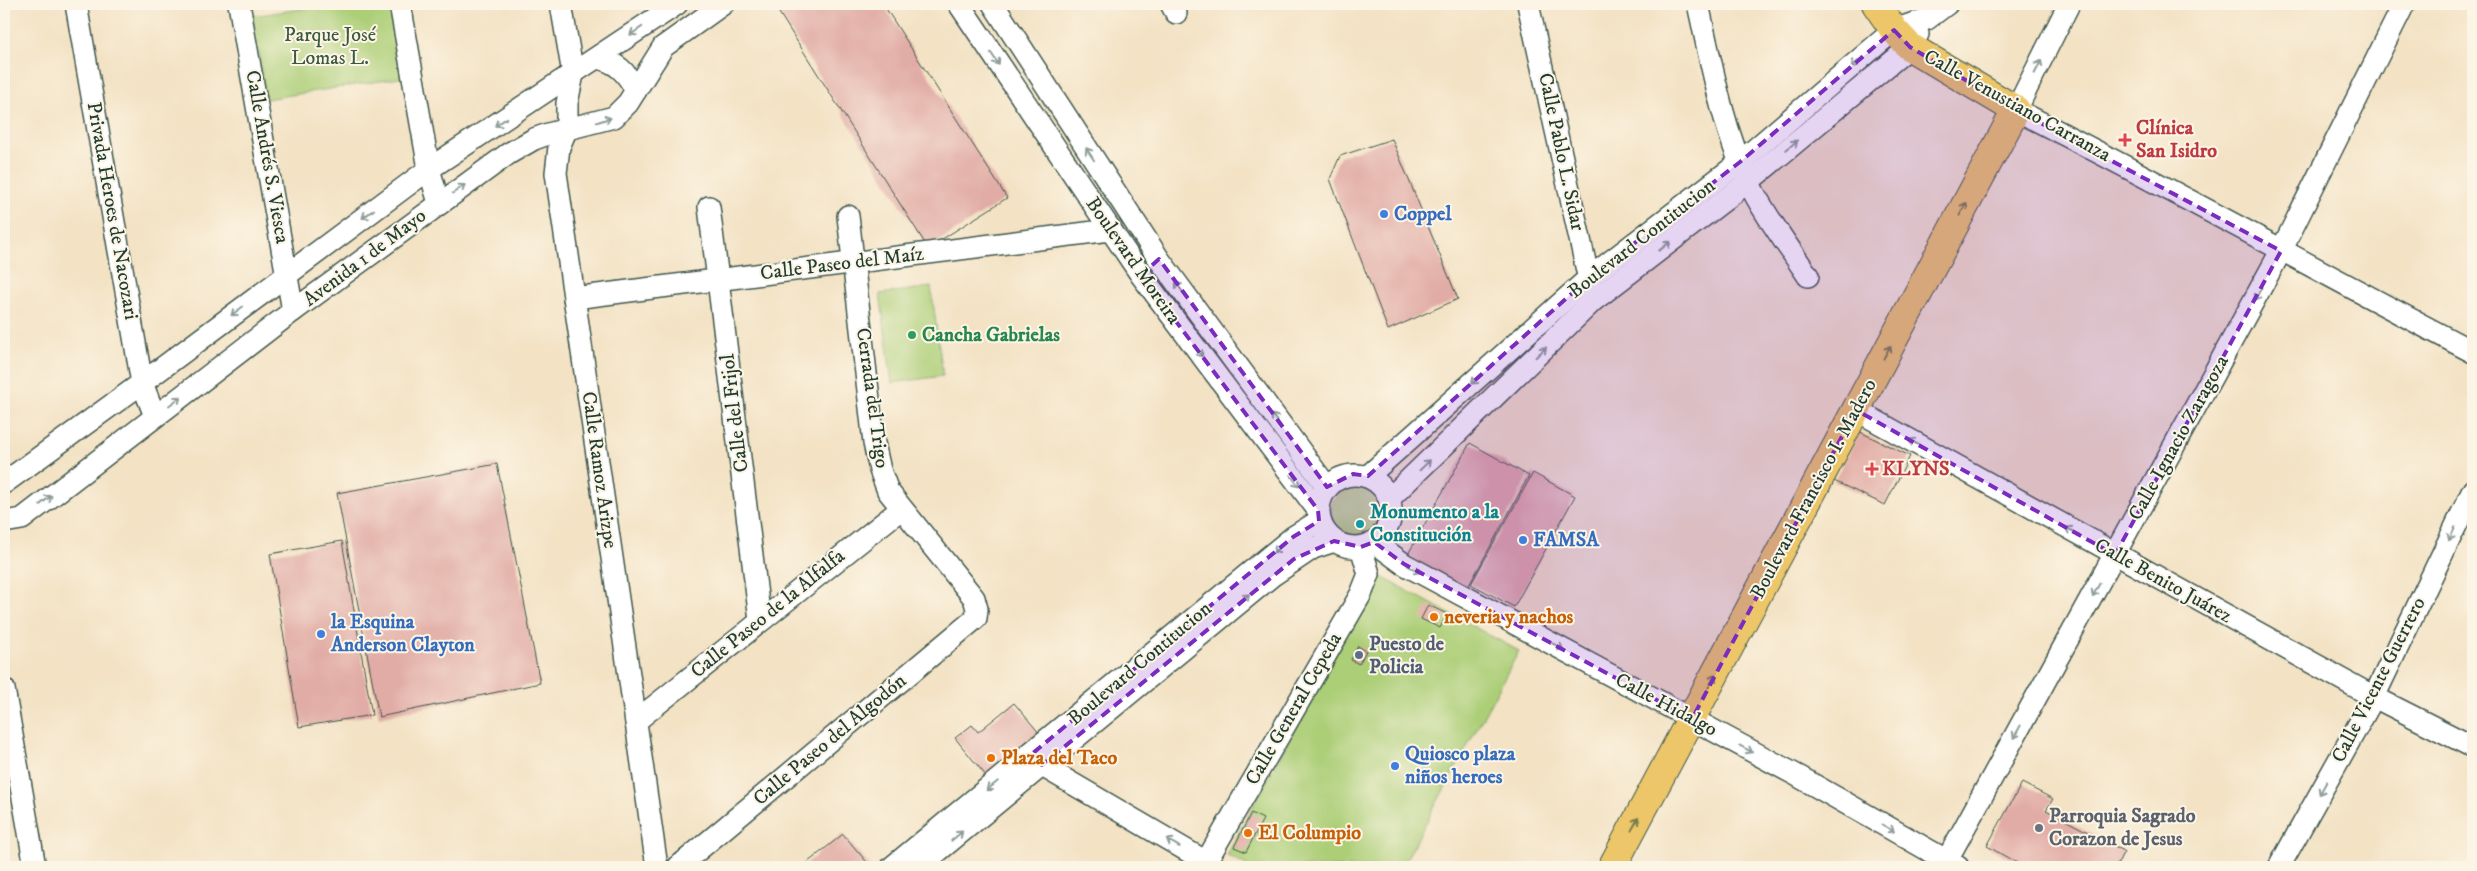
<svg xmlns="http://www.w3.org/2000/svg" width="2477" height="871" font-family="'IM FELL DW Pica',serif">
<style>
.green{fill:#abce76;stroke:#658655}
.building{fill:#e1aca5}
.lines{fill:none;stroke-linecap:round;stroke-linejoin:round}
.minor-casing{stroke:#3f564a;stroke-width:24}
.major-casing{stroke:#3f564a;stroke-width:30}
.minor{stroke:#fff;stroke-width:21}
.major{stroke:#ecc669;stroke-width:28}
.oneway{stroke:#8f9e9a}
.oneway2{stroke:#7b7b4c}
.marked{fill:#7b2cbf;fill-opacity:0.2;stroke:#7b2cbf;stroke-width:4;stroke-dasharray:10 6;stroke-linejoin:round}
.health-dot{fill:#e0444e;stroke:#fcf5e5;stroke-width:2}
.shop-dot{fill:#3f7fe0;stroke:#fcf5e5;stroke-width:2}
.leisure-dot{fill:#2e9e5b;stroke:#fcf5e5;stroke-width:2}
.culture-dot{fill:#0f9aa8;stroke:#fcf5e5;stroke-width:2}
.food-dot{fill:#e8710a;stroke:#fcf5e5;stroke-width:2}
.service-dot{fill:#5c6f8a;stroke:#fcf5e5;stroke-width:2}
.worship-dot{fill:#6b7280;stroke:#fcf5e5;stroke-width:2}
.labels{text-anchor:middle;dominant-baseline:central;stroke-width:4;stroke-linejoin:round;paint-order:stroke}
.park-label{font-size:20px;fill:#3b5a41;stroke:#fcf5e5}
.street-label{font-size:20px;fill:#1f3d34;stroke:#fcf5e5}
.health-label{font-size:20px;font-weight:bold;fill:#be3a42;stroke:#fcf5e5;text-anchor:start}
.shop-label{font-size:20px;font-weight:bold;fill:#366cbe;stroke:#fcf5e5;text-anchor:start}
.leisure-label{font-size:20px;font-weight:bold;fill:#27864d;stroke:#fcf5e5;text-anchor:start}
.culture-label{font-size:20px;font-weight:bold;fill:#0d838f;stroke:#fcf5e5;text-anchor:start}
.food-label{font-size:20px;font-weight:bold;fill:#c56008;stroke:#fcf5e5;text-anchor:start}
.service-label{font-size:20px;font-weight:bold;fill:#4e5e75;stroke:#fcf5e5;text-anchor:start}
.worship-label{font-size:20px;font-weight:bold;fill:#5b616d;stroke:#fcf5e5;text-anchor:start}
</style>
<rect width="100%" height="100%" fill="#fcf5e5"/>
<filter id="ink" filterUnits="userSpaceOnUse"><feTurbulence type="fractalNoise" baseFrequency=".02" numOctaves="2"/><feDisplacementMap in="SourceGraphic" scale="10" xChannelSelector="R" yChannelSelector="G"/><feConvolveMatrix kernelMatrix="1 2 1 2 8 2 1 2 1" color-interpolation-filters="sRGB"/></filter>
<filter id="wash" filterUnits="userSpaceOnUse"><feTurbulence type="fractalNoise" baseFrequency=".0096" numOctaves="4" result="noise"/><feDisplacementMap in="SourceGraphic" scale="20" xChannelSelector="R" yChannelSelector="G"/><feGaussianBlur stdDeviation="1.12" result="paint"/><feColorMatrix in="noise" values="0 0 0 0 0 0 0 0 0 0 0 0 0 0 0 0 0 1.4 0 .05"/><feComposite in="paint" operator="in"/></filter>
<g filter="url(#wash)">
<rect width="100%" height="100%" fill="#f3e2c4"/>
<g class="green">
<polygon points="333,4 395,4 406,77 266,99 253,16"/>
<polygon points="931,287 943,376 892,383 880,294"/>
<circle cx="1357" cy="511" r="26"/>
<polygon points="1378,575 1519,651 1402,867 1250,867 1227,855"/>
</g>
<g id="blocks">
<g class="building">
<polygon points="783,4 883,4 1007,198 928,248 776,8"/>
<polygon points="1392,139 1458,299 1388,330 1330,179 1340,156"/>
<polygon points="1860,432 1910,456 1885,505 1834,481"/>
<polygon points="1470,443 1529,476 1467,589 1407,556"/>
<polygon points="497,464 540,683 379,717 337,493"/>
<polygon points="1533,473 1575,496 1514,607 1471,584"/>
<polygon points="342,541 372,715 299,727 270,554"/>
<polygon points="1428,605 1447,614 1440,628 1421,619"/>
<polygon points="1358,646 1366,651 1359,664 1351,660"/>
<polygon points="1014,703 1040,734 987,777 955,738 972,725 978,732"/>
<polygon points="2022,783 2053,799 2046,810 2124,851 2116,867 2024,867 1987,846"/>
<polygon points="1251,813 1263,819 1246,852 1234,847"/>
<polygon points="843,834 871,867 802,867"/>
</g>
</g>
</g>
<g filter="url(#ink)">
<use href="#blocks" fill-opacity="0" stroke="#3f564a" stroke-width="1"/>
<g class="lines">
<g class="minor-casing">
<g id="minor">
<polyline points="76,4 142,383 155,416"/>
<polyline points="239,4 293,311"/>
<polyline points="400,4 429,169 439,203"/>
<polyline points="561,4 573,74 567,103 567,128 559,147 556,173 657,867"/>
<polyline points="959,4 1141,275 1318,510"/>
<polyline points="993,4 1159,259 1327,487"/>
<polyline points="1171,4 1176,13"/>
<polyline points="1528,4 1591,289"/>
<path d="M1698 4C1711 62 1722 125 1747 179 1761 210 1789 247 1808 276"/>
<path d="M2069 4 2016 110C2170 188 2320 272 2473 352"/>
<path d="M597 58C617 62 626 72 636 90"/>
<polyline points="709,207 760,620"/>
<polyline points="574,298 1110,230"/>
<polyline points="1856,410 2374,697 2473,747"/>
<circle cx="1355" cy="511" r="36"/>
<polyline points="1368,476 1589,278 1740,162 1894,30 1927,19 1947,4"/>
<polyline points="4,483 142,383 429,169 677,4"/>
<polyline points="1389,499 1593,301 1748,182 1910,47 1918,34"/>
<polyline points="4,522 22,519 293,311 508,154 534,139 548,134 614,117 628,103 663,47 723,4"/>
<polyline points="1374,542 1404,564 1798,776 1958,867"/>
<polyline points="4,689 35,867"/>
<polyline points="636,721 901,509"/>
<polyline points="1032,760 1215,867"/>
<polyline points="678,867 976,618 977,609 974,598 888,491 880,470 874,443 848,216"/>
<polyline points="892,867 1293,537 1319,521"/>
<polyline points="919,867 1273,575 1313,548 1334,541"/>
<polyline points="1203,867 1361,594 1369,574 1361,547"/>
<polyline points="1943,867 2281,251 2404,4"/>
<polyline points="2279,867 2374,697 2473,490"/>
</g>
</g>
<g class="major-casing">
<polyline id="major" points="1612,867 2016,110 1910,47 1894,30 1876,4"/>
</g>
<use href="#minor" class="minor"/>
<use href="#major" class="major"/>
</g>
<defs><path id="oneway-shaft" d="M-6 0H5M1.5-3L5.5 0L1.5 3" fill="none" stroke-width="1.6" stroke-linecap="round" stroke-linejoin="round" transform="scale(1.25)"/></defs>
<g class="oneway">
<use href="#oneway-shaft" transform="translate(636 31) rotate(146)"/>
<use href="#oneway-shaft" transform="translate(995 59) rotate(56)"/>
<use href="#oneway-shaft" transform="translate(1857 62) rotate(140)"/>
<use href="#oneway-shaft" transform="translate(2038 67) rotate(-63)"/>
<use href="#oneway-shaft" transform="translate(604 120) rotate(-18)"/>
<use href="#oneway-shaft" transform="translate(501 122) rotate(147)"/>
<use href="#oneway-shaft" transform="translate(1792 145) rotate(-40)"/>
<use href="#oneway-shaft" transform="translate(1090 154) rotate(-123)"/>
<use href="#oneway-shaft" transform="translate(459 189) rotate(-35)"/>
<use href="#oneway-shaft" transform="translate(368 214) rotate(144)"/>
<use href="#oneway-shaft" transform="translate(1665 246) rotate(-38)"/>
<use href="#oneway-shaft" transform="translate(1180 288) rotate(-126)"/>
<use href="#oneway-shaft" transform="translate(2258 294) rotate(119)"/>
<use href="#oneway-shaft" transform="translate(237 311) rotate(143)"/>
<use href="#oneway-shaft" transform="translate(1198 351) rotate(53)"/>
<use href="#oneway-shaft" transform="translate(1541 352) rotate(-44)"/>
<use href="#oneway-shaft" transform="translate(1477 379) rotate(138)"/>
<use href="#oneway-shaft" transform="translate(175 401) rotate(-37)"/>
<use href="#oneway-shaft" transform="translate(1276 420) rotate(-127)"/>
<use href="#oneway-shaft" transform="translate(1915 443) rotate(-151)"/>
<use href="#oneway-shaft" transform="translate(1425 465) rotate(-44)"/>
<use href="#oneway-shaft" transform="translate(1295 481) rotate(53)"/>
<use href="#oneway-shaft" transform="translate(46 500) rotate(-38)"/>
<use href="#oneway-shaft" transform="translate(2072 531) rotate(-151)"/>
<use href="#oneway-shaft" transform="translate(2452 534) rotate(116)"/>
<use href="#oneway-shaft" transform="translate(1279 548) rotate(140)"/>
<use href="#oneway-shaft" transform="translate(1414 569) rotate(28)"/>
<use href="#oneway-shaft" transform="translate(2096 590) rotate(119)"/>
<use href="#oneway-shaft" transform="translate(1244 599) rotate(-40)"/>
<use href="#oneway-shaft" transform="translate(1557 646) rotate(28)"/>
<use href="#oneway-shaft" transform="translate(2017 732) rotate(119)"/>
<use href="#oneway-shaft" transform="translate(1746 749) rotate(28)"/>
<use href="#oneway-shaft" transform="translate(992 786) rotate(141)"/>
<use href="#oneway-shaft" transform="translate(2323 788) rotate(119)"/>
<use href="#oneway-shaft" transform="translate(1888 828) rotate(30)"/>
<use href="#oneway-shaft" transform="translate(957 836) rotate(-40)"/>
<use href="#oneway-shaft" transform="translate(1173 843) rotate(-149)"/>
</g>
<g class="oneway2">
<use href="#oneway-shaft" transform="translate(1963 209) rotate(-62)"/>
<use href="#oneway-shaft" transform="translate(1887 352) rotate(-62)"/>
<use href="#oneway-shaft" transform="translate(1712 681) rotate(-62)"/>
<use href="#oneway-shaft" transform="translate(1635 824) rotate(-62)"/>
</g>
</g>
<path class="marked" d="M1894 30 1910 47 2016 110 2281 251 2115 555 1856 410 1692 719 1404 564 1374 542 1361 547 1334 541 1294 559 1042 765 1027 758 1293 537 1319 521 1318 510 1141 275 1159 259 1327 487 1353 474 1368 476 1589 278 1740 162Z"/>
<g class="health-dot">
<path d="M2122.5 132.5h5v5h5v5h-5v5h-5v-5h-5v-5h5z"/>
<path d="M1869.5 461.5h5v5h5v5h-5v5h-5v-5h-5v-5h5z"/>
</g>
<g class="shop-dot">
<circle cx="1384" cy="214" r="5"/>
<circle cx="1523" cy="540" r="5"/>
<circle cx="321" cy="634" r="5"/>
<circle cx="1395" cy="766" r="5"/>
</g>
<circle class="leisure-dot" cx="912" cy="335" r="5"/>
<circle class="culture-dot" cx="1360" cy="524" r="5"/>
<g class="food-dot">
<circle cx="1434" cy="617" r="5"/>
<circle cx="991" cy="758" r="5"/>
<circle cx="1248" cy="833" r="5"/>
</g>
<circle class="service-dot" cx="1359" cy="655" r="5"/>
<circle class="worship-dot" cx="2039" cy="828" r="5"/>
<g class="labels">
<g class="park-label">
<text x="330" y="35">Parque José<tspan x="330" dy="23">Lomas L.</tspan></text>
</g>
<g class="street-label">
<text transform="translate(2017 106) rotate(29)">Calle Venustiano Carranza</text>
<text transform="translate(1561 152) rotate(78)">Calle Pablo L. Sidar</text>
<text transform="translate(267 157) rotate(80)">Calle Andrés S. Viesca</text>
<text transform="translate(112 211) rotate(80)">Privada Heroes de Nacozari</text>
<text transform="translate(1642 239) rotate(-38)">Boulevard Contitucion</text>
<text transform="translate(365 258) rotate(-37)">Avenida 1 de Mayo</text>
<text transform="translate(1133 261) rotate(55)">Boulevard Moreira</text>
<text transform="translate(842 264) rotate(-7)">Calle Paseo del Maíz</text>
<text transform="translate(872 398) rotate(82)">Cerrada del Trigo</text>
<text transform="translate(735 413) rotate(-97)">Calle del Frijol</text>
<text transform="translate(2179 438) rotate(-61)">Calle Ignacio Zaragoza</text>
<text transform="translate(599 470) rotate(82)">Calle Ramoz Arizpe</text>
<text transform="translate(1814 489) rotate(-62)">Boulevard Francisco I. Madero</text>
<text transform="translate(2163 581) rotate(29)">Calle Benito Juárez</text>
<text transform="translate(768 614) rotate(-39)">Calle Paseo de la Alfalfa</text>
<text transform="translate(1140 664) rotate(-40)">Boulevard Contitucion</text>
<text transform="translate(2379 680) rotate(-63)">Calle Vicente Guerrero</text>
<text transform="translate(1666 705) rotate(28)">Calle Hidalgo</text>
<text transform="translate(1294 709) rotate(-60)">Calle General Cepeda</text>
<text transform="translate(830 740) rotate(-40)">Calle Paseo del Algodón</text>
</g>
<g class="health-label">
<text x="2136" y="128">Clínica<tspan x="2136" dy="23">San Isidro</tspan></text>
<text x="1882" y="469">KLYNS</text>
</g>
<g class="shop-label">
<text x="1394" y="214">Coppel</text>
<text x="1533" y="540">FAMSA</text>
<text x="331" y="622">la Esquina<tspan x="331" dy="23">Anderson Clayton</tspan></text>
<text x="1405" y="754">Quiosco plaza<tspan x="1405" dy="23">niños heroes</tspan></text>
</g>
<g class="leisure-label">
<text x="922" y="335">Cancha Gabrielas</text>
</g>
<g class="culture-label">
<text x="1370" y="512">Monumento a la<tspan x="1370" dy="23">Constitución</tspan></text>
</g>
<g class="food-label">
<text x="1444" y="617">neveria y nachos</text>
<text x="1001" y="758">Plaza del Taco</text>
<text x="1258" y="833">El Columpio</text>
</g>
<g class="service-label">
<text x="1369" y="644">Puesto de<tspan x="1369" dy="23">Policia</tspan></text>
</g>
<g class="worship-label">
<text x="2049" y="816">Parroquia Sagrado<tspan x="2049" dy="23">Corazon de Jesus</tspan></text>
</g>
</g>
<rect width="2477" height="871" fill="none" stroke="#fcf5e5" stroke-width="20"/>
</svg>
